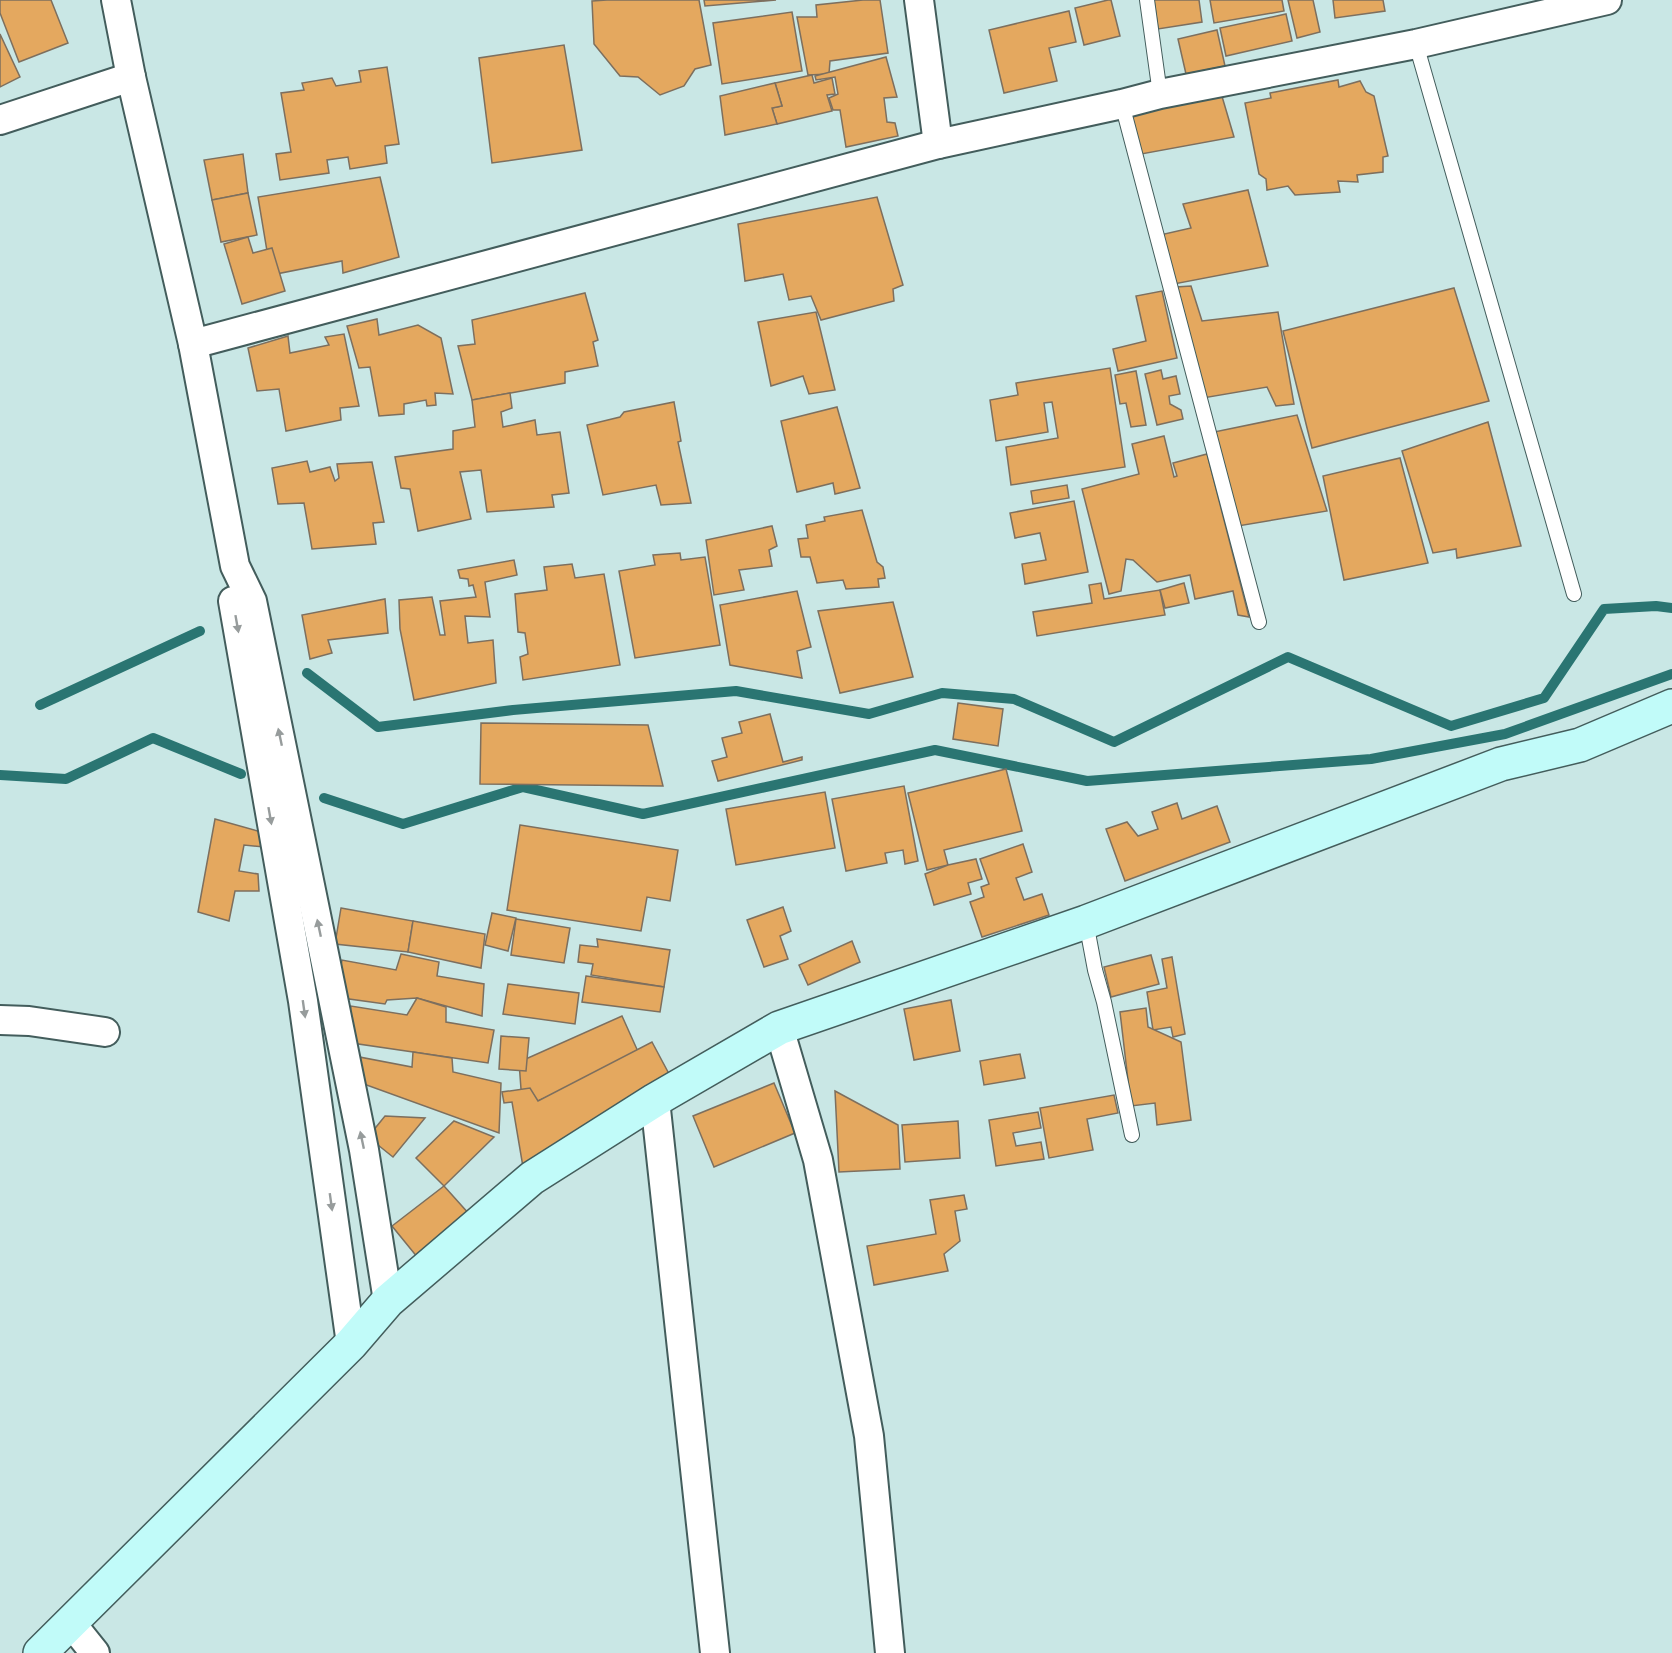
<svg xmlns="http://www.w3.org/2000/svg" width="1672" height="1653" font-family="'Source Sans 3',sans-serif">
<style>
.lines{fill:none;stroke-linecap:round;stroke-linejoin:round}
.stream{stroke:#2a7572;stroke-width:10}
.building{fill:#e4a85f;stroke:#7d6f5e;stroke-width:1.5}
.service-casing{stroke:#435d5c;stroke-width:16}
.minor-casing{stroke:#435d5c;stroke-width:32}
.secondary-casing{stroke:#435d5c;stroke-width:36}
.service{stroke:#fff;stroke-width:14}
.minor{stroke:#fff;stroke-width:28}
.secondary{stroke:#c1fbf9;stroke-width:33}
.oneway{fill:#979c9c}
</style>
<rect width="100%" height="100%" fill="#c9e7e5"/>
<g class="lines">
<g class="stream">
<polyline points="307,673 378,727 513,710 736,691 869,714 942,693 1014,699 1114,742 1288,657 1451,726 1544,698 1604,609 1656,606 1672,608"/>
<polyline points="40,705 200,631"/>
<polyline points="0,775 66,779 153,738 241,774"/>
<polyline points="324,798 403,824 523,787 643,814 935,750 1087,781 1371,759 1505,734 1672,674"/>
</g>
</g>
<g class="building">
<polygon points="0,0 51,0 68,43 19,62 0,13"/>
<polygon points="607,0 699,0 711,65 695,69 684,86 660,95 638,77 620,76 594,44 592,1"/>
<polygon points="704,0 776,0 705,6"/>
<polygon points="863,0 880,0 888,53 830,61 829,74 808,75 797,17 817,17 816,5"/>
<polygon points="1108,0 1111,0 1120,36 1084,45 1075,8"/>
<polygon points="1154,0 1199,0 1202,22 1158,29"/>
<polygon points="1210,0 1282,0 1284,11 1214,23"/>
<polygon points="1288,0 1313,0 1320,32 1297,38"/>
<polygon points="1333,0 1383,0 1385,11 1335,18"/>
<polygon points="1069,11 1076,42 1049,48 1057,81 1004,93 989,30"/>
<polygon points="792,12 802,71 722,84 713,23"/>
<polygon points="1286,14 1292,41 1226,56 1220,28"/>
<polygon points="1217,30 1225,66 1186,74 1178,39"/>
<polygon points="0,34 20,77 0,87"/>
<polygon points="564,45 582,150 492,163 479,58"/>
<polygon points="886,57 897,97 884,98 887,122 895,123 898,136 846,147 840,110 833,110 829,98 838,94 835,77 816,80 815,76"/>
<polygon points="387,67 399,144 385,146 387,163 350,169 348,157 327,160 329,173 280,180 276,154 291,152 281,93 304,90 302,83 332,78 336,86 361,82 359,71"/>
<polygon points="812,75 814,83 832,78 835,94 827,95 832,111 777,124 772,108 782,106 775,83"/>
<polygon points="1338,80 1339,87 1360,81 1366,92 1374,96 1388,156 1383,157 1383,172 1357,175 1358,182 1338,181 1340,192 1295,195 1288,186 1267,190 1266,179 1259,174 1245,103 1271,98 1270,93"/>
<polygon points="775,83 782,106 772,108 777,124 725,135 720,96"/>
<polygon points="1221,93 1234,137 1136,155 1128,111"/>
<polygon points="243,154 248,193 212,200 204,160"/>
<polygon points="380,177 399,257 343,273 342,261 271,275 258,197"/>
<polygon points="1248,190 1268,266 1174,284 1160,235 1191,228 1183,204"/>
<polygon points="248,193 257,235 221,242 212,200"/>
<polygon points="877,197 903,285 893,289 894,301 821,320 811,296 789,300 783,274 745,281 738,224"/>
<polygon points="248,237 253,253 272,248 285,291 242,304 224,244"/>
<polygon points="1191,286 1202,321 1278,312 1294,404 1276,406 1267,387 1203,398 1176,287"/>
<polygon points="1454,288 1489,401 1312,448 1283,331"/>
<polygon points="1162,291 1177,358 1118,371 1113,349 1146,341 1136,296"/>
<polygon points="585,293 598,340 593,342 598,366 565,372 565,383 472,400 458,346 475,344 472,320"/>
<polygon points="816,312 835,390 809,394 803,376 771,386 758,322"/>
<polygon points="377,319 379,335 418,325 441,338 453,394 435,393 436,405 427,406 426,400 404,404 404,414 379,416 370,367 359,368 347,326"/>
<polygon points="344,334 359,406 340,408 341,420 286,431 279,389 257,391 248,348 288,336 290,353 329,345 325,337"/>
<polygon points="1110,368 1125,467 1011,485 1006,447 1058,438 1052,402 1044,403 1048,432 996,441 990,400 1018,395 1016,383"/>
<polygon points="1161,370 1163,379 1176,376 1180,394 1169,396 1170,404 1181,410 1183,419 1157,425 1145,374"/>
<polygon points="1136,371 1146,425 1131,427 1126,403 1120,404 1115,375"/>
<polygon points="510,393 512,408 501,412 503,427 535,420 537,435 560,432 569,493 552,495 554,507 487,512 481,470 460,472 471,519 418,531 410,489 401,488 395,457 453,449 453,431 475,427 472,400"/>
<polygon points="674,402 681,441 678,442 691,503 661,505 656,485 603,495 587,425 620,417 624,412"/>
<polygon points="837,407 860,488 835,494 833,483 797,492 781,421"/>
<polygon points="1297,415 1327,511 1238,526 1214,432"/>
<polygon points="1488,422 1521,546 1457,558 1456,549 1433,553 1402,451"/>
<polygon points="1164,436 1174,477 1177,476 1173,463 1207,454 1249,617 1238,615 1233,591 1195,599 1190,575 1157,582 1133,560 1126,559 1121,591 1109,594 1082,489 1139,474 1132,444"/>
<polygon points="1400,458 1428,563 1344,580 1323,476"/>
<polygon points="307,461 310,472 330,467 335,481 339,478 337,464 372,462 384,522 373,523 376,544 312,549 304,503 278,504 272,468"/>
<polygon points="1067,485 1069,498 1033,504 1031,491"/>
<polygon points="1074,501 1088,572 1025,584 1022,564 1046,560 1040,533 1015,538 1010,513"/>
<polygon points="862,510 877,562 883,567 885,578 878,579 879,587 846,589 843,580 817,583 810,557 801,557 798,539 808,538 806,525 825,521 824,517"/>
<polygon points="772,526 777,546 769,550 772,566 739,570 744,590 714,595 706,540"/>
<polygon points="680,553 681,560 705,557 720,645 635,658 619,571 655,565 653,555"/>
<polygon points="514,560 517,575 485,582 490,617 465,616 468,643 493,640 496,683 414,700 400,629 399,600 432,597 440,635 445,635 440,601 476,597 473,585 469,586 468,579 460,578 458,570"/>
<polygon points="572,564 575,578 604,574 620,665 523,680 520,657 528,654 525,633 518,632 515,594 547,590 544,567"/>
<polygon points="1101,583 1104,599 1160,590 1165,615 1037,636 1033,612 1092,603 1089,585"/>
<polygon points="1184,583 1189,603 1165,608 1160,590"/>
<polygon points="797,591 811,647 797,651 802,678 730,665 720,605"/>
<polygon points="385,599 388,633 328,640 332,653 310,659 302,615"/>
<polygon points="893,602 913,677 840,693 818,611"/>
<polygon points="958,703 1003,709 998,746 953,739"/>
<polygon points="770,714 783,762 802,757 802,760 718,781 712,761 727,757 722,738 742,733 739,722"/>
<polygon points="481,723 648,725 663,786 480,784"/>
<polygon points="1006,769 1022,831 944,850 948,865 927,870 908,793"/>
<polygon points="904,786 918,861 905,864 903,850 885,853 887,863 846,871 832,799"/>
<polygon points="825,792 835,848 736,865 726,809"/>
<polygon points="1177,803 1182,819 1217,806 1230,842 1125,881 1106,829 1127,822 1138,836 1158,829 1152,812"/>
<polygon points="215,819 265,833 264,847 244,845 239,871 258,874 259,891 235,891 229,921 198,912"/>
<polygon points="520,825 678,850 670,901 647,897 641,931 507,910"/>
<polygon points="1023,844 1032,872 1016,878 1024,900 1042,894 1049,915 982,937 970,902 984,897 981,887 989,884 980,859"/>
<polygon points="976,859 982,879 968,883 971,894 934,905 925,874 948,865"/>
<polygon points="783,907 791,931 780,936 788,959 764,967 747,920"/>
<polygon points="341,908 413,921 408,952 335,944"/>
<polygon points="492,913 516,918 508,951 485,945"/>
<polygon points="516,919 570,928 564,963 511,955"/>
<polygon points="413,921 485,934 481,968 408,952"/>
<polygon points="597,939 670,950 664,987 591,975 593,964 578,962 580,945 598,947"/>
<polygon points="852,941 860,962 808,985 799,965"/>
<polygon points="401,954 439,962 437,976 484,984 482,1016 417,998 387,1000 385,1004 335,997 342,960 396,970"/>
<polygon points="1151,955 1159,984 1111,997 1104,967"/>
<polygon points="1172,957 1185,1034 1173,1037 1171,1027 1153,1030 1147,992 1167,988 1162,959"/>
<polygon points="586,976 664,987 660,1012 582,1002"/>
<polygon points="508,984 579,993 575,1024 503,1014"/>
<polygon points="417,998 446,1007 446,1022 494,1030 488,1063 345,1042 351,1006 407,1015"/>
<polygon points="951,1000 960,1051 914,1060 904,1009"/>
<polygon points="1146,1008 1148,1027 1181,1042 1191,1120 1157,1125 1155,1103 1131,1106 1120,1012"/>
<polygon points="622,1016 640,1056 538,1101 521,1089 519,1062"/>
<polygon points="501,1036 529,1038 526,1071 499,1069"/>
<polygon points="652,1042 676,1087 523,1167 512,1102 504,1103 502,1092 530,1088 538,1101"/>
<polygon points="413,1052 452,1058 453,1072 501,1083 499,1133 350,1079 354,1056 412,1067"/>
<polygon points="1020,1054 1025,1078 984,1085 980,1061"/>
<polygon points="774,1083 795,1133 714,1167 693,1116"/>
<polygon points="835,1091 898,1125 900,1169 839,1172"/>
<polygon points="1114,1095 1118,1113 1087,1119 1093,1150 1049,1158 1040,1108"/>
<polygon points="1038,1112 1041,1128 1013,1133 1016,1146 1041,1142 1044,1159 996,1166 989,1120"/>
<polygon points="385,1116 425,1118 393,1157 368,1137"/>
<polygon points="454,1121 494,1137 444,1186 416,1158"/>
<polygon points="958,1121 960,1158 905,1162 902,1125"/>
<polygon points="444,1186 470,1215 418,1258 392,1226"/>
<polygon points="964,1195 967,1209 955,1211 960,1241 944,1254 948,1271 874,1285 867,1246 936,1234 930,1200"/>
</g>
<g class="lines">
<g class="service-casing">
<g id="service">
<polyline points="1147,0 1160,94"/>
<polyline points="1416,44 1574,594"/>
<polyline points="1122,104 1259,622"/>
<polyline points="1086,922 1095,970 1104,1002 1132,1135"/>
</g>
</g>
<g class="minor-casing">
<g id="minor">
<polyline points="116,0 131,77 193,344 235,566 252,601 364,1150 388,1301"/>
<polyline points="919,0 938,144"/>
<polyline points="0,120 131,77"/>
<polyline points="193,344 938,144 1122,104 1160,94 1416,44 1607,0"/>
<polyline points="233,601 303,1001 351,1344"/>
<polyline points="0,1020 29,1021 105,1032"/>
<polyline points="779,1028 818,1160 869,1436 890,1653"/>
<polyline points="655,1100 715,1653"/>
<polyline points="71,1623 95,1653"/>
</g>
</g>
<g class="secondary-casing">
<polyline id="secondary" points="40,1653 351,1344 388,1301 532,1178 655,1100 779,1028 1086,922 1501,764 1580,745 1672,706"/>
</g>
<use href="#service" class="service"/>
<use href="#minor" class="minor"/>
<use href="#secondary" class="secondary"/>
</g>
<defs><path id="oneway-solid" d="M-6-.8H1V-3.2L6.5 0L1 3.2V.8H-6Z" transform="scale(1.5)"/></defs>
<g class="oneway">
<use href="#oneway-solid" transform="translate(237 624) rotate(80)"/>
<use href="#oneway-solid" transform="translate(280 737) rotate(-102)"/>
<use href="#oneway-solid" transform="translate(270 816) rotate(80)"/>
<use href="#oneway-solid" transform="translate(319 928) rotate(-102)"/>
<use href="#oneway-solid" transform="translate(304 1009) rotate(82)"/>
<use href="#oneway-solid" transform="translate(362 1140) rotate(-102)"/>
<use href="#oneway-solid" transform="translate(331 1202) rotate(82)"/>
</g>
</svg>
